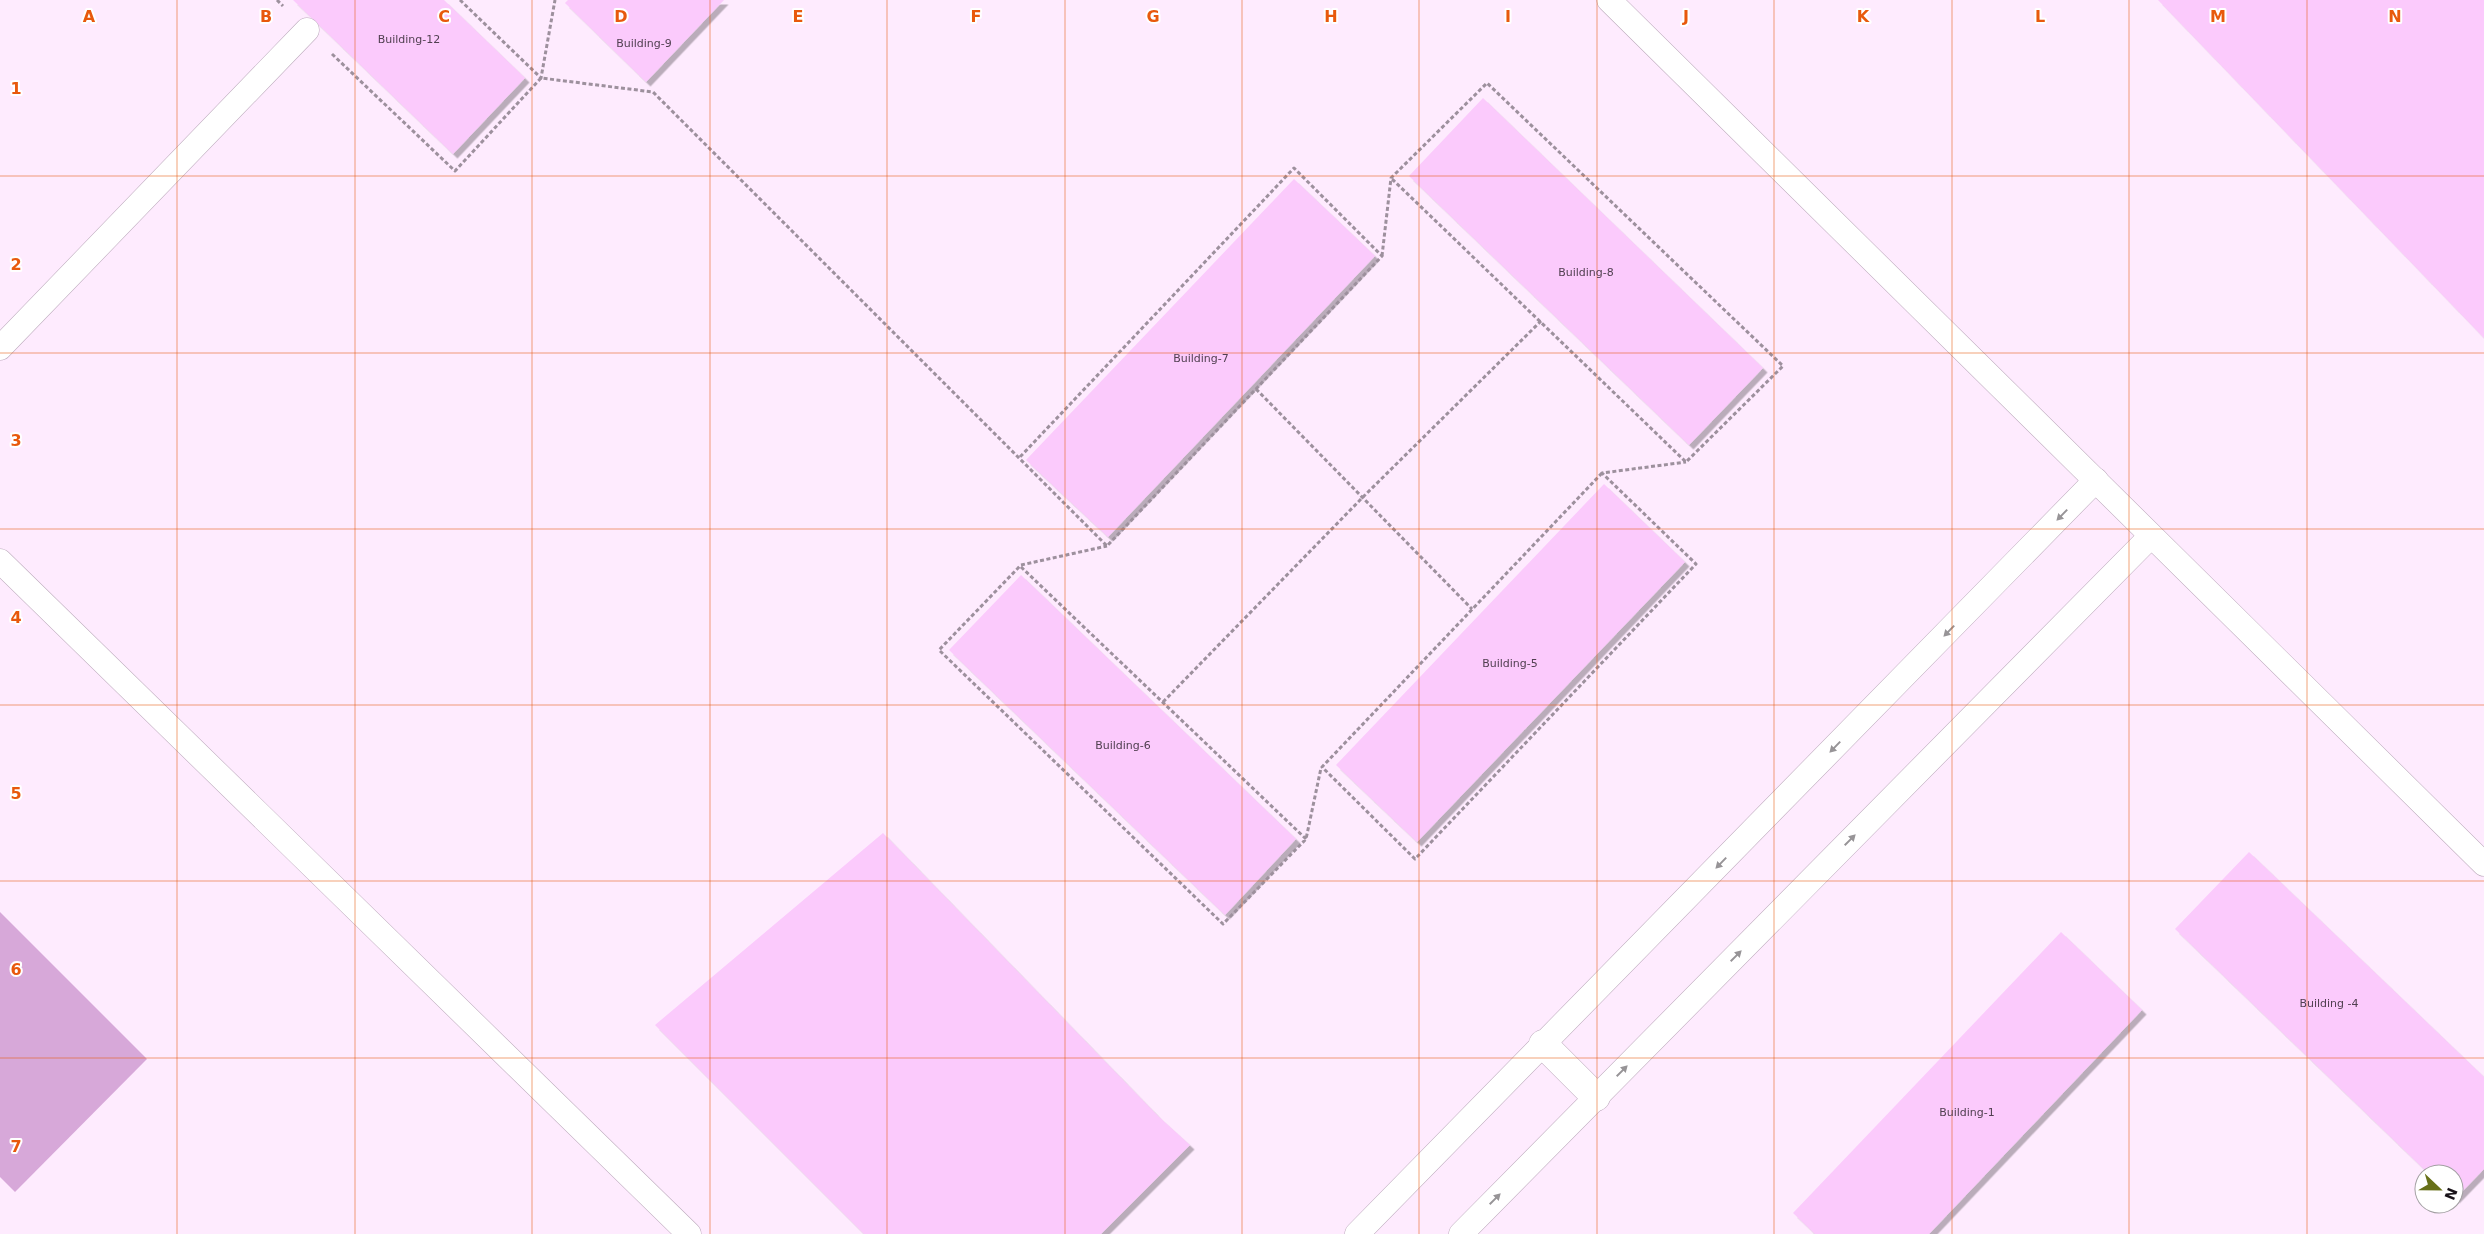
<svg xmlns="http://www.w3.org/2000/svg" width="2484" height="1234" font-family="'DejaVu Sans',sans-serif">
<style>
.water{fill:#d7a8d9}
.building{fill:#fbcafc;filter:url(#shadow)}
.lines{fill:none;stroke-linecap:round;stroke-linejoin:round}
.lane-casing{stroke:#bba9bb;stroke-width:25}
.street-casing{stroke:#bba9bb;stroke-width:29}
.path{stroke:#9d909d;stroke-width:3;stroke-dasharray:4 2.5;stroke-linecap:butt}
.lane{stroke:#fff;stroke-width:24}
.street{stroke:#fff;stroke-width:28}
.oneway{fill:#979497}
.grid{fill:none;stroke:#e8590c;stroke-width:1;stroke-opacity:0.55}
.labels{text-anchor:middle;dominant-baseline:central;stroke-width:4;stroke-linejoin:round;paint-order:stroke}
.number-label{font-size:11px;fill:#514051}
.grid-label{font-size:16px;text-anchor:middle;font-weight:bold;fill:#e8590c;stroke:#fff;stroke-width:4;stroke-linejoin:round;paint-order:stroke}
</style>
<defs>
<filter id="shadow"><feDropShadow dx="4.5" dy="4.5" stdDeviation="0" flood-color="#0004"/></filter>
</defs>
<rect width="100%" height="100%" fill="#feebfe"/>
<polygon class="water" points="0,912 147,1059 15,1192 0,1177"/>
<g class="building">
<polygon points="293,0 444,0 525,78 453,154"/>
<polygon points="568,0 724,0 646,82 565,3"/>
<polygon points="2158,0 2484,0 2484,338"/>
<polygon points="1483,98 1763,368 1689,445 1409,176"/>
<polygon points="1294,179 1375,256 1108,537 1026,460"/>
<polygon points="1604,484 1685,562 1417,842 1336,765"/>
<polygon points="1021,575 1296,839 1225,915 949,650"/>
<polygon points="883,833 1158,1116 1190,1145 1101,1234 864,1234 655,1025"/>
<polygon points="2249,852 2484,1077 2484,1169 2455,1199 2454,1174 2429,1174 2175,929"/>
<polygon points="2061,932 2142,1010 1929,1234 1815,1234 1793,1213"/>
</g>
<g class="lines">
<g class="lane-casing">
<g id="lane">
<polyline points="1609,0 2484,864"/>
<polyline points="0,348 307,30"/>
<polyline points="0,561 689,1234"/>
<polyline points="1357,1234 2096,480"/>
<polyline points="1461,1234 2150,537"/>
</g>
</g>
<g class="street-casing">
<polyline id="street" points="1543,1044 1596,1097"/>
</g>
<g class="path">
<polyline points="277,0 283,6"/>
<polyline points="460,0 541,78 555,0"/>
<polyline points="332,54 455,171 541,78 653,92 1107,546 1382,256 1294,168 1019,458"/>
<polyline points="1382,256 1391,178 1487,83 1783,366 1686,462 1391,178"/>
<polyline points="1256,389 1472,609"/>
<polyline points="1602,473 1322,767 1415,859 1696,564 1602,473 1686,462"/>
<polyline points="1021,565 1107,546"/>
<polyline points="1163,702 1362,498 1541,321"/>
<polyline points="1306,839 1020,566 939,650 1223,924 1306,839 1321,768"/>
</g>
<use href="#lane" class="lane"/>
<use href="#street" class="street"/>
</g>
<defs><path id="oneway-solid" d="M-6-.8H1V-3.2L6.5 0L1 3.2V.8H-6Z" transform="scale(1.25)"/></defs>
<g class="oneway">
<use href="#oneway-solid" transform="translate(2062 515) rotate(134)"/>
<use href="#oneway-solid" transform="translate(1949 631) rotate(134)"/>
<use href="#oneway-solid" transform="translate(1835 747) rotate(134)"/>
<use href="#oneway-solid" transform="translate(1850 840) rotate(-45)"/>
<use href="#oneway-solid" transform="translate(1721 863) rotate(134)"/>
<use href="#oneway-solid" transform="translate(1736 956) rotate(-45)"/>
<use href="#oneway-solid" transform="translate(1622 1071) rotate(-45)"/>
<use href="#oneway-solid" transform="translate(1495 1199) rotate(-45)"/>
</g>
<path class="grid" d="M177 0V1234M355 0V1234M532 0V1234M710 0V1234M887 0V1234M1065 0V1234M1242 0V1234M1419 0V1234M1597 0V1234M1774 0V1234M1952 0V1234M2129 0V1234M2307 0V1234M0 176H2484M0 353H2484M0 529H2484M0 705H2484M0 881H2484M0 1058H2484"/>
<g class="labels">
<g class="number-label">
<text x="409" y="39">Building-12</text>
<text x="644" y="43">Building-9</text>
<text x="1586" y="272">Building-8</text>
<text x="1201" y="358">Building-7</text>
<text x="1510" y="663">Building-5</text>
<text x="1123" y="745">Building-6</text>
<text x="2329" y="1003">Building -4</text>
<text x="1967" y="1112">Building-1</text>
</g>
</g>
<g class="grid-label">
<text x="89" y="22">A</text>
<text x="266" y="22">B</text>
<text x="444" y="22">C</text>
<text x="621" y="22">D</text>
<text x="798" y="22">E</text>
<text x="976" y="22">F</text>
<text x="1153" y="22">G</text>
<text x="1331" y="22">H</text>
<text x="1508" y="22">I</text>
<text x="1686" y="22">J</text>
<text x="1863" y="22">K</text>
<text x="2040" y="22">L</text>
<text x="2218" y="22">M</text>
<text x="2395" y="22">N</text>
<text x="16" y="94">1</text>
<text x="16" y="270">2</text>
<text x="16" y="446">3</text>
<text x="16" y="623">4</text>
<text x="16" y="799">5</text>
<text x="16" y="975">6</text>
<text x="16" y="1152">7</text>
</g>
<g transform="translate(2439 1189) rotate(112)"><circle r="24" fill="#ffffff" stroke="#a3a0a3"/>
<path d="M0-4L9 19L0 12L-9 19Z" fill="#677018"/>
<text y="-8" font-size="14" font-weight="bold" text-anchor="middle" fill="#181218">N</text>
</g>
</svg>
